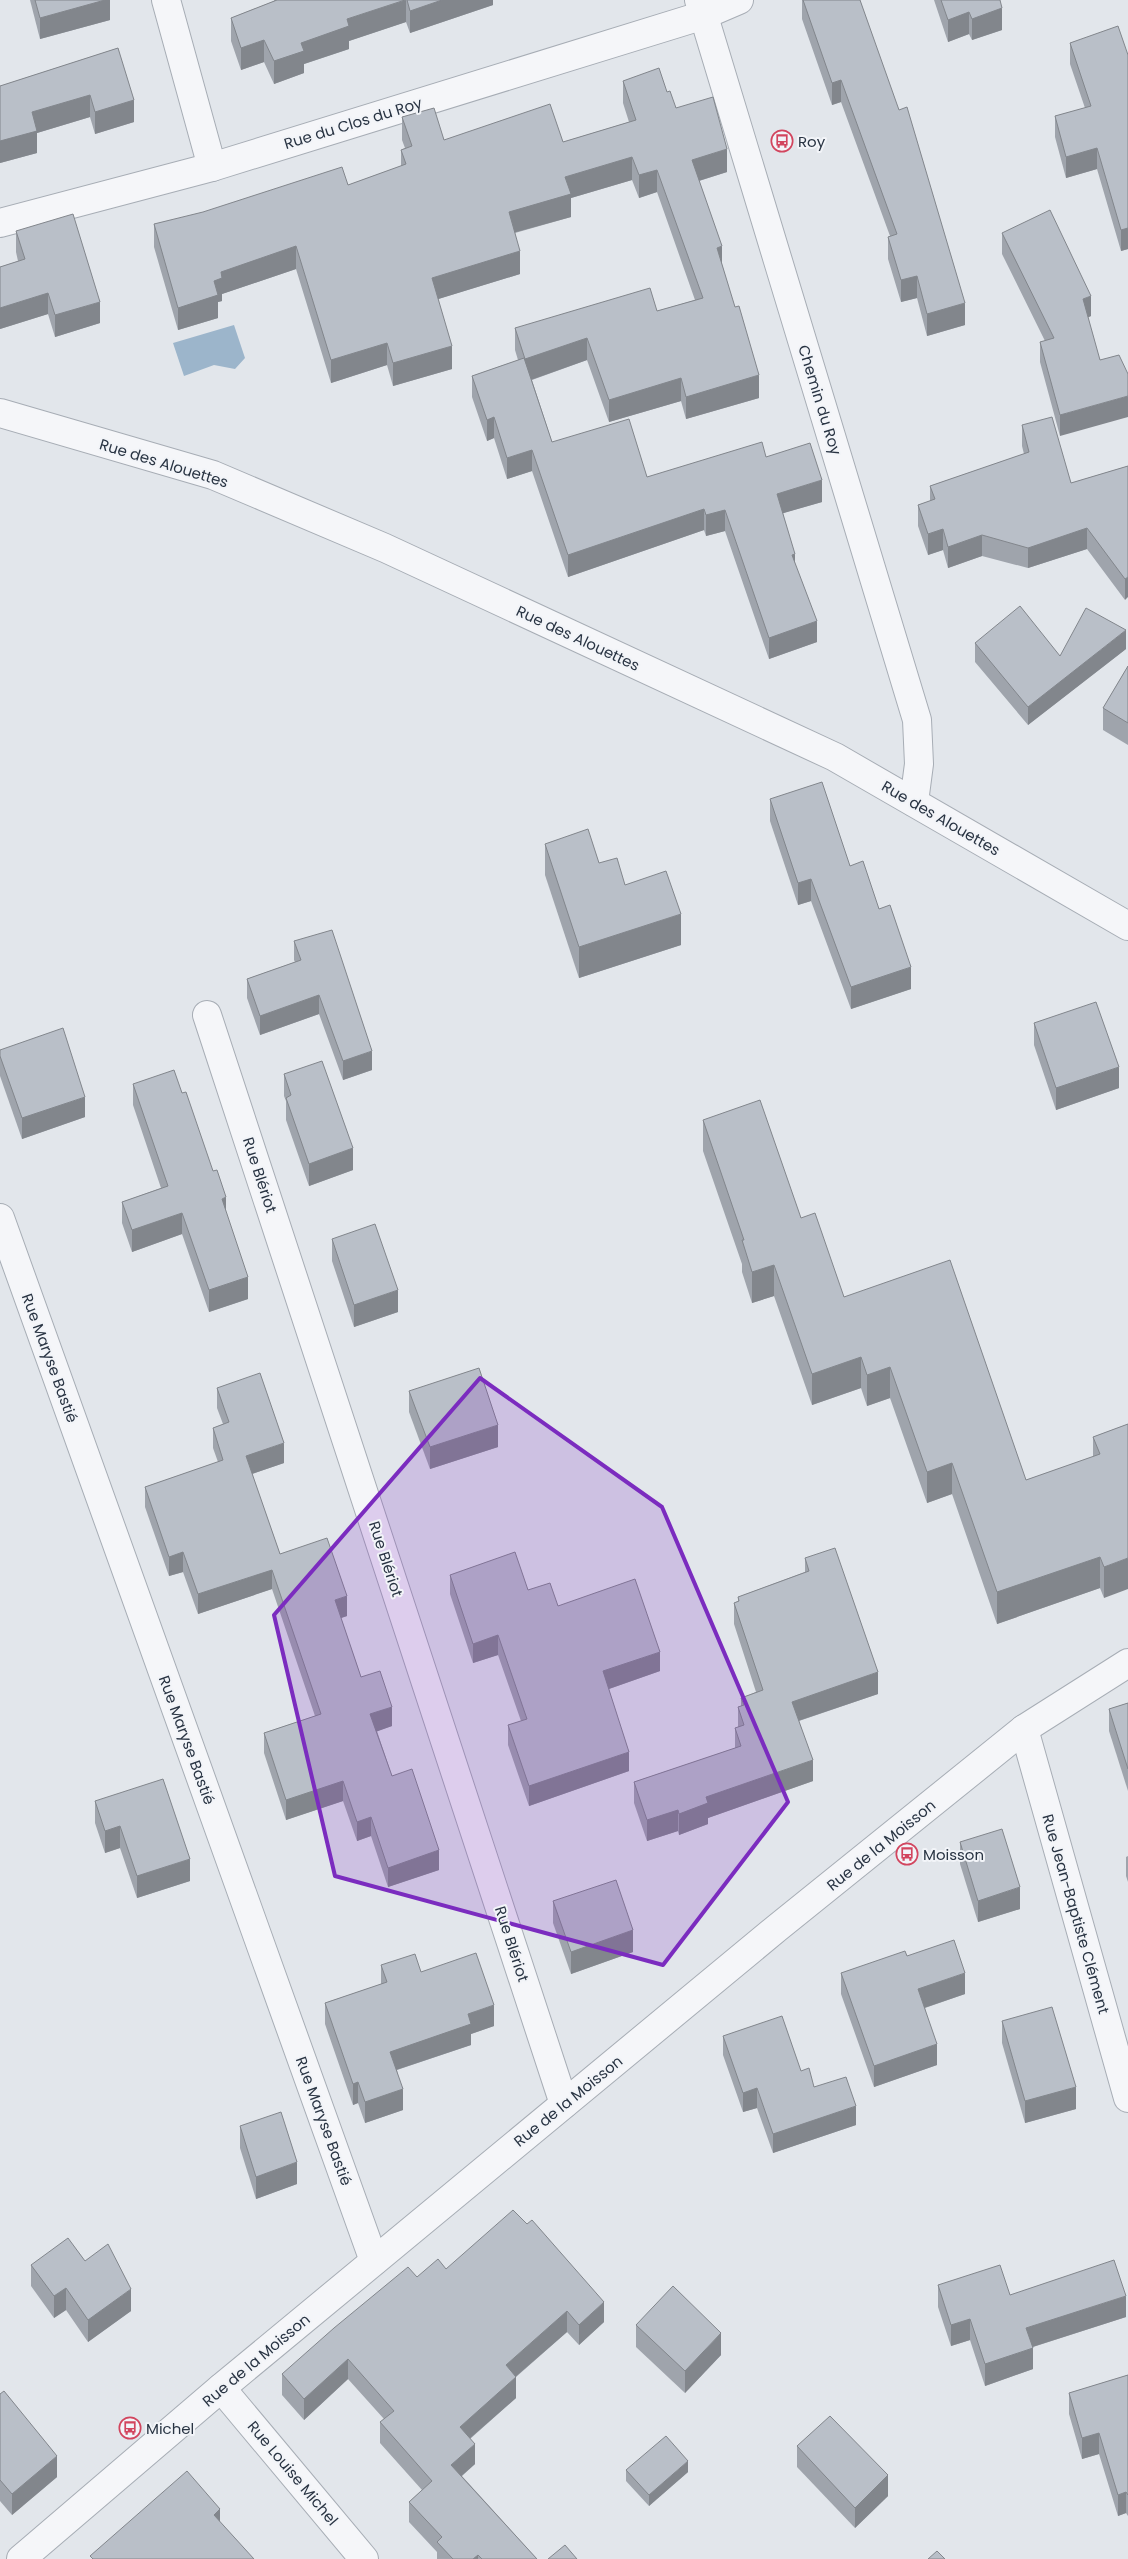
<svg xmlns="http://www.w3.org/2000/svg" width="1128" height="2559" font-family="Poppins,sans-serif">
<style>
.water{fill:#9cb5cb}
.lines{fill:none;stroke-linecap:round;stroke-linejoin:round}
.minor-casing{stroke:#a7adb5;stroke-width:30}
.minor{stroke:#f5f6f9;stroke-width:28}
.wall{fill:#9fa4ac}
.shaded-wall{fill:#82868c}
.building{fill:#b9bfc8;stroke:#82868c}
.marked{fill:#7b2cbf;fill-opacity:0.2;stroke:#7b2cbf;stroke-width:4;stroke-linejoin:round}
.labels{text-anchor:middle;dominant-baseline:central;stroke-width:4;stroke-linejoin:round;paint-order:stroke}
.street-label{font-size:15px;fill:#293443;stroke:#f2f4f8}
.poi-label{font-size:15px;fill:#293443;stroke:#f2f4f8;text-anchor:start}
</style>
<rect width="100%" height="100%" fill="#e2e6eb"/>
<polygon class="water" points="234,325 245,358 235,369 214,365 184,376 173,343"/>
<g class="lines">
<g class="minor-casing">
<g id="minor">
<polyline points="166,0 212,167"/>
<polyline points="699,0 917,720 919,764 914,802"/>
<polyline points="0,223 212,167 704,15 739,0"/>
<polyline points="0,413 213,475 385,548 835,757 1128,926"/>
<polyline points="207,1015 564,2104"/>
<polyline points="0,1218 374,2261"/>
<polyline points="1024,1729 1128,2098"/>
<polyline points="221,2388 364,2559"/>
<polyline points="21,2559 221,2388 777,1928 1024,1729 1128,1663"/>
</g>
</g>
<use href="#minor" class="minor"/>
</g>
<g class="wall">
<polygon points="30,0 110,0 110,20 40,39"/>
<polygon points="274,0 493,0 493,5 410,33 406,22 349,41 349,49 304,64 304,73 274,84 264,62 241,70 231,41 231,18 274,1"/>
<polygon points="802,0 860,0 965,325 927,336 917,298 901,302 888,259 888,237 890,236 841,102 832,105 802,19"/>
<polygon points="934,0 1000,0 1002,30 972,40 969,34 948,42"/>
<polygon points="1070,43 1128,55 1128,249 1121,251 1097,169 1066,178 1055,137 1055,116 1085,108 1070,64"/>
<polygon points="118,48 134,122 95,134 90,117 37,133 37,153 0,163 0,86"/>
<polygon points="623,81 667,92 676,108 727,172 699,181 759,398 686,419 681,401 609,422 587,360 532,380 552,442 647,477 766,457 822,502 783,513 795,564 817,642 769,659 725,531 706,536 704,530 568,577 532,471 507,479 494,438 487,441 472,397 472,376 518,360 515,350 515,328 657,311 695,300 657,192 639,198 632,180 571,198 571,217 515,233 520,274 438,299 452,369 393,386 387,365 331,383 296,269 222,294 222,301 218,302 218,318 178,330 154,247 154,224 348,185 401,166 401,150 405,148 402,140 402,117 444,140 563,142 629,122 623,103"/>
<polygon points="16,231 100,323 55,337 48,314 0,329 0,267 18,261 16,252"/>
<polygon points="1002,233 1091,316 1088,317 1060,436 1040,362 1040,342 1045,341 1002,254"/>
<polygon points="1022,425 1071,483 1128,466 1125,600 1087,549 1028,568 982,556 948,568 943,550 928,555 918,526 918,505 930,501 930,486 1024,454 1022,446"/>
<polygon points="975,643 1060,656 1126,649 1028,725 975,662"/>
<polygon points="1128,666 1128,745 1103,730 1103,708"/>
<polygon points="770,799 850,866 879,909 911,989 851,1009 811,901 798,905 770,821"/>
<polygon points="545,844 625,885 681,945 579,978 545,875"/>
<polygon points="294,941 372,1070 343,1080 319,1014 260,1035 247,998 247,979 295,962 294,960"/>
<polygon points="1034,1023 1119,1088 1056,1110 1034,1045"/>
<polygon points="0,1050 85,1117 22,1139 0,1076"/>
<polygon points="284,1074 353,1170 309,1186 286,1120 286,1101 284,1096"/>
<polygon points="133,1084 226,1212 248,1299 209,1312 182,1234 132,1252 122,1223 122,1202 161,1188 133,1105"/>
<polygon points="703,1120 801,1218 844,1297 1026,1480 1093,1457 1093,1437 1128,1424 1104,1598 1100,1588 997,1624 952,1494 927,1503 890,1398 867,1406 861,1388 812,1405 774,1296 752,1303 742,1272 742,1264 703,1151"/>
<polygon points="332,1239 398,1312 354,1327 332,1261"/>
<polygon points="217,1388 284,1463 252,1474 280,1554 347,1616 341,1618 361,1677 392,1726 377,1731 392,1776 439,1870 388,1887 371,1836 357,1841 343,1801 286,1820 264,1753 264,1733 315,1716 272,1589 198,1614 183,1572 169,1576 145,1507 145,1487 218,1462 213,1448 213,1428 223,1424 217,1408"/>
<polygon points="409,1391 498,1447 430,1469 409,1412"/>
<polygon points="805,1558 878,1694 799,1721 813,1781 708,1818 708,1824 679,1835 678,1831 647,1841 634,1803 634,1782 735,1748 735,1728 738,1727 738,1707 741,1706 741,1698 756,1692 734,1624 734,1603 738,1601 738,1597 805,1572"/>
<polygon points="450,1575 528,1590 558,1606 660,1671 609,1689 629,1771 529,1806 508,1745 508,1725 521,1721 498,1655 473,1663 450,1594"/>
<polygon points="1128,1703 1128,1791 1109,1731 1109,1709"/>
<polygon points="95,1801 190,1881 137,1898 120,1848 105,1853 95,1823"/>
<polygon points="960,1842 1020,1909 978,1922 960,1864"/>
<polygon points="1128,1856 1128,1882 1126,1876 1126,1857"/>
<polygon points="553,1901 633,1952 571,1974 553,1923"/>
<polygon points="907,1956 965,1994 925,2008 937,2065 874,2087 841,1994 841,1973"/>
<polygon points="381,1965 421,1972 494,2026 471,2034 471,2045 397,2070 403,2110 365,2123 358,2103 353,2105 325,2024 325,2003 381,1984"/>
<polygon points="1002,2021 1076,2109 1025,2123 1002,2043"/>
<polygon points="723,2036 801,2071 814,2087 856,2125 773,2153 757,2108 743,2112 723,2055"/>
<polygon points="240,2126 297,2184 256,2199 240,2148"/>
<polygon points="85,2261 131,2311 88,2342 66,2310 54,2318 31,2286 31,2265"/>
<polygon points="446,2269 604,2322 579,2345 567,2332 516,2377 516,2398 470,2439 475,2464 462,2476 537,2559 437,2559 437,2552 409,2522 409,2502 422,2490 380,2443 380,2422 384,2419 348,2379 304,2420 282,2395 282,2374 417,2277"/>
<polygon points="938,2285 1010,2295 1126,2317 1033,2347 1033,2369 985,2386 970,2340 951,2346 938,2307"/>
<polygon points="636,2325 721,2355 685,2393 636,2347"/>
<polygon points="1128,2375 1128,2516 1126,2513 1118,2516 1099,2454 1082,2459 1069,2414 1069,2393"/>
<polygon points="0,2394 57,2477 12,2515 0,2501"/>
<polygon points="797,2446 888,2496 855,2528 797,2467"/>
<polygon points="626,2470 688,2472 649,2506 626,2481"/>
</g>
<g class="shaded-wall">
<polygon points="105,0 110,0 110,20 40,39 40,18"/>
<polygon points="406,0 406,22 349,41 349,49 304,64 304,73 274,84 274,61 301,43 347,19"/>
<polygon points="442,0 493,0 493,5 410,33 410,11"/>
<polygon points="1002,8 1002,30 972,40 972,19"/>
<polygon points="969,12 969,34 948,42 948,20"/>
<polygon points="264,40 264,62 241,70 241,48"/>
<polygon points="841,80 841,102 832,105 832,83"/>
<polygon points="90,95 90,117 37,133 37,153 0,163 0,141 32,112"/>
<polygon points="134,100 134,122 95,134 95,112"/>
<polygon points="1097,148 1097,169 1066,178 1066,157"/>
<polygon points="727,149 727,172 692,183 692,160"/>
<polygon points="632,157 632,180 571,198 571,217 509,234 509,212 565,177"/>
<polygon points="657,170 657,192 639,198 639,175"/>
<polygon points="1128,228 1128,249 1121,251 1121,230"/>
<polygon points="296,246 296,269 222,294 222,301 218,302 218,318 178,330 178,308 214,281 221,272"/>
<polygon points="722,246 722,269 717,248"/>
<polygon points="520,251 520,274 432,301 432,278"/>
<polygon points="917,276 917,298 901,302 901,280"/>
<polygon points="48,293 48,314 0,329 0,308"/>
<polygon points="1091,296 1091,316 1083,320 1083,299"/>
<polygon points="100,302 100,323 55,337 55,315"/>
<polygon points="965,303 965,325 927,336 927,314"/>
<polygon points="587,338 587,360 525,382 525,359"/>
<polygon points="387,343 387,365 331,383 331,360"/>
<polygon points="452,346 452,369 393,386 393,363"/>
<polygon points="759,375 759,398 686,419 686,397"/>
<polygon points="681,378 681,401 609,422 609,400"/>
<polygon points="1128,396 1128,417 1060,436 1060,415"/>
<polygon points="494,417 494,438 487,441 487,420"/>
<polygon points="532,450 532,471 507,479 507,458"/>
<polygon points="822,480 822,502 777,515 777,494"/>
<polygon points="704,509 704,530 568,577 568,555"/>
<polygon points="725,510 725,531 706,536 706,515"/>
<polygon points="1087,528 1087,549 1028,568 1028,548"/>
<polygon points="943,529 943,550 928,555 928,534"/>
<polygon points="982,535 982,556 948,568 948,547"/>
<polygon points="795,554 795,576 792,555"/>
<polygon points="1128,577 1128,597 1125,600 1125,579"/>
<polygon points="817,621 817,642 769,659 769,638"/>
<polygon points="1126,630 1126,649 1028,725 1028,707"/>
<polygon points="811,879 811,901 798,905 798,883"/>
<polygon points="681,914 681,945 579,978 579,947"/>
<polygon points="911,967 911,989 851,1009 851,987"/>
<polygon points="319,995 319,1014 260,1035 260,1016"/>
<polygon points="372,1051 372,1070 343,1080 343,1061"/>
<polygon points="1119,1067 1119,1088 1056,1110 1056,1088"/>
<polygon points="85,1097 85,1117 22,1139 22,1118"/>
<polygon points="353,1148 353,1170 309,1186 309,1164"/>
<polygon points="226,1197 226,1219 222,1199"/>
<polygon points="182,1213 182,1234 132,1252 132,1230"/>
<polygon points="774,1265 774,1296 752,1303 752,1272"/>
<polygon points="248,1277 248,1299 209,1312 209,1290"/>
<polygon points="398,1290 398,1312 354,1327 354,1305"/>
<polygon points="861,1357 861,1388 812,1405 812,1374"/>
<polygon points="890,1367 890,1398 867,1406 867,1375"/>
<polygon points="498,1425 498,1447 430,1469 430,1447"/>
<polygon points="284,1443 284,1463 246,1476 246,1456"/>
<polygon points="952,1463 952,1494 927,1503 927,1472"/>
<polygon points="183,1552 183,1572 169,1576 169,1557"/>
<polygon points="1100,1557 1100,1588 997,1624 997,1592"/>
<polygon points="1128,1558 1128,1589 1104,1598 1104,1567"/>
<polygon points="272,1570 272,1589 198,1614 198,1594"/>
<polygon points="347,1596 347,1616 335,1620 335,1600"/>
<polygon points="498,1635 498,1655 473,1663 473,1644"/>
<polygon points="660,1652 660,1671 603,1691 603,1671"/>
<polygon points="878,1672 878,1694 792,1723 792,1702"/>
<polygon points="392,1707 392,1726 370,1734 370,1714"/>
<polygon points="629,1752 629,1771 529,1806 529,1786"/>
<polygon points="813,1760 813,1781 708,1818 708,1824 679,1835 679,1814 706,1797"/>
<polygon points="343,1781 343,1801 286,1820 286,1800"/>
<polygon points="678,1810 678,1831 647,1841 647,1820"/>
<polygon points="371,1817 371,1836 357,1841 357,1822"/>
<polygon points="120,1826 120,1848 105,1853 105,1831"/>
<polygon points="439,1850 439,1870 388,1887 388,1868"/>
<polygon points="190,1859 190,1881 137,1898 137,1876"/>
<polygon points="1020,1887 1020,1909 978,1922 978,1901"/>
<polygon points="633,1930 633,1952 571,1974 571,1952"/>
<polygon points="965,1973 965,1994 918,2010 918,1989"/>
<polygon points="494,2005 494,2026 471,2034 471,2045 390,2072 390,2052 468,2014"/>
<polygon points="937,2044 937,2065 874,2087 874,2066"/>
<polygon points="358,2082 358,2103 353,2105 353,2084"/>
<polygon points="1076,2087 1076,2109 1025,2123 1025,2101"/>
<polygon points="757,2088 757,2108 743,2112 743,2093"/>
<polygon points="403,2089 403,2110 365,2123 365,2102"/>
<polygon points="856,2106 856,2125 773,2153 773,2134"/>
<polygon points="297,2162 297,2184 256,2199 256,2177"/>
<polygon points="66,2288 66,2310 54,2318 54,2296"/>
<polygon points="131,2289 131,2311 88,2342 88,2320"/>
<polygon points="1126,2296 1126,2317 1026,2349 1026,2328"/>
<polygon points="604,2302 604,2322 579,2345 579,2325"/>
<polygon points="567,2311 567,2332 506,2385 506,2365"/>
<polygon points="970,2319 970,2340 951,2346 951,2325"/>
<polygon points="721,2333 721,2355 685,2393 685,2371"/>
<polygon points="1033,2348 1033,2369 985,2386 985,2364"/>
<polygon points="348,2359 348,2379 304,2420 304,2399"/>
<polygon points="516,2377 516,2398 460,2447 460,2427"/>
<polygon points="1099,2433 1099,2454 1082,2459 1082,2438"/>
<polygon points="475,2444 475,2464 451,2485 451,2465"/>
<polygon points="57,2456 57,2477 12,2515 12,2494"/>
<polygon points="688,2461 688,2472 649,2506 649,2495"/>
<polygon points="888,2475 888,2496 855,2528 855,2508"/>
<polygon points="1126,2492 1126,2513 1118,2516 1118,2495"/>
<polygon points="220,2509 220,2530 214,2515"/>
<polygon points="478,2555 478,2559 473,2559"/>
</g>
<g class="building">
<polygon points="35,0 105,0 40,18"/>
<polygon points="277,0 405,0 347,19 349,26 301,43 304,51 274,61 264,40 241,48 231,18"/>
<polygon points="407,0 442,0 410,11"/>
<polygon points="803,0 860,0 899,110 907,107 965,303 927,314 917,276 901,280 888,237 897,234 841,80 832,83"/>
<polygon points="941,0 1000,0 1002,8 972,19 969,12 948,20"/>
<polygon points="1118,26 1128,55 1128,228 1121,230 1097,148 1066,157 1055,116 1091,106 1070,43"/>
<polygon points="118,48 134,100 95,112 90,95 32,112 37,131 0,141 0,86"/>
<polygon points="659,68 667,92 670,91 676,108 713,97 727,149 692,160 722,246 717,248 735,307 739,306 759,375 686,397 681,378 609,400 587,338 525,359 515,328 650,288 657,311 703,298 657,170 639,175 632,157 565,177 571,194 509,212 520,251 432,278 452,346 393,363 387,343 331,360 296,246 221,272 222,278 214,281 218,295 178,308 154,224 203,212 342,167 348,185 406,164 401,150 412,146 402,117 434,108 444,140 550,104 563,142 636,120 623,81"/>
<polygon points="1050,210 1091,296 1083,299 1100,360 1119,355 1128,374 1128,396 1060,415 1040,342 1054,338 1002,233"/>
<polygon points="73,214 100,302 55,315 48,293 0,308 0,267 25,259 16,231"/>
<polygon points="524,358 552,442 629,419 647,477 762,442 766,457 810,443 822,480 777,494 795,554 792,555 817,621 769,638 725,510 706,515 704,509 568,555 532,450 507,458 494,417 487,420 472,376"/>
<polygon points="1052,417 1071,483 1128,466 1128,577 1125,579 1087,528 1028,548 982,535 948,547 943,529 928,534 918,505 935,499 930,486 1029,452 1022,425"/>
<polygon points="1020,606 1060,656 1086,608 1126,630 1028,707 975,643"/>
<polygon points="1128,666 1128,723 1103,708"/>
<polygon points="822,782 850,866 863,861 879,909 890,905 911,967 851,987 811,879 798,883 770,799"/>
<polygon points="588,829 599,863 617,858 625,885 666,871 681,914 579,947 545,844"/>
<polygon points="332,930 372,1051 343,1061 319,995 260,1016 247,979 301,960 294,941"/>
<polygon points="1096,1002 1119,1067 1056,1088 1034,1023"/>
<polygon points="63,1028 85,1097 22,1118 0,1056 0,1050"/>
<polygon points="322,1061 353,1148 309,1164 286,1098 291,1095 284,1074"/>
<polygon points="174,1070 182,1093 186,1092 213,1171 217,1170 226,1197 222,1199 248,1277 209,1290 182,1213 132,1230 122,1202 168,1186 133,1084"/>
<polygon points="760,1100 801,1218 815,1213 844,1297 950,1260 1026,1480 1100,1454 1093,1437 1128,1424 1128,1558 1104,1567 1100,1557 997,1592 952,1463 927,1472 890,1367 867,1375 861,1357 812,1374 774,1265 752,1272 742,1240 744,1240 703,1120"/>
<polygon points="375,1224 398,1290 354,1305 332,1239"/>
<polygon points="479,1368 498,1425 430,1447 409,1391"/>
<polygon points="260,1373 284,1443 246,1456 280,1554 327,1538 347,1596 335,1600 361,1677 380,1671 392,1707 370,1714 392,1776 412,1769 439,1850 388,1868 371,1817 357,1822 343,1781 286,1800 264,1733 321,1714 272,1570 198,1594 183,1552 169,1557 145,1487 223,1460 213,1428 229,1422 217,1388"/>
<polygon points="835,1548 878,1672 792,1702 813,1760 706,1797 708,1803 679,1814 678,1810 647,1820 634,1782 741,1746 735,1728 744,1725 738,1707 744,1705 741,1698 763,1690 734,1603 739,1601 738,1597 809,1571 805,1558"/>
<polygon points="515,1552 528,1590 550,1583 558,1606 635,1579 660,1652 603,1671 629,1752 529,1786 508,1725 527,1719 498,1635 473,1644 450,1575"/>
<polygon points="1128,1703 1128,1769 1109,1709"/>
<polygon points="163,1779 190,1859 137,1876 120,1826 105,1831 95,1801"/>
<polygon points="1002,1829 1020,1887 978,1901 960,1842"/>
<polygon points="616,1880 633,1930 571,1952 553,1901"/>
<polygon points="954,1940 965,1973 918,1989 937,2044 874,2066 841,1973 905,1951 907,1956"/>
<polygon points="476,1953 494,2005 468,2014 471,2024 390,2052 403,2089 365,2102 358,2082 353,2084 325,2003 387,1982 381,1965 415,1954 421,1972"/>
<polygon points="1052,2007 1076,2087 1025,2101 1002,2021"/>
<polygon points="782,2016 801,2071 809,2068 814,2087 846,2077 856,2106 773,2134 757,2088 743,2093 723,2036"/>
<polygon points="281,2112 297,2162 256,2177 240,2126"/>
<polygon points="513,2210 527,2224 532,2220 604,2302 579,2325 567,2311 506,2365 516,2377 460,2427 475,2444 451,2465 537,2559 482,2559 478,2555 473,2559 453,2559 437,2542 442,2537 409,2502 432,2481 380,2422 394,2411 348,2359 304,2399 282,2374 334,2328 408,2267 417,2277 438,2259 446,2269"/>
<polygon points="68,2238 85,2261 108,2244 131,2289 88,2320 66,2288 54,2296 31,2265"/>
<polygon points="1114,2260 1126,2296 1026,2328 1033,2348 985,2364 970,2319 951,2325 938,2285 1000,2265 1010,2295"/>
<polygon points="673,2286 721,2333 685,2371 636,2325"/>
<polygon points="1128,2375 1128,2495 1126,2492 1118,2495 1099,2433 1082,2438 1069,2393"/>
<polygon points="4,2391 57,2456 12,2494 0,2480 0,2394"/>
<polygon points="830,2416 888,2475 855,2508 797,2446"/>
<polygon points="666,2436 688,2461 649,2495 626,2470"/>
<polygon points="187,2471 220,2509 214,2515 254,2559 93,2559 90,2556"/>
<polygon points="565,2545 577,2559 548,2559"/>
<polygon points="937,2551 945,2559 928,2559"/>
</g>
<path class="marked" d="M480 1378 662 1507 788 1802 663 1965 335 1876 274 1615Z"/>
<defs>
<g id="bus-ring" transform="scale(1.125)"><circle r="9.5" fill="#f2f4f8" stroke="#d2455e" stroke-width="1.5"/><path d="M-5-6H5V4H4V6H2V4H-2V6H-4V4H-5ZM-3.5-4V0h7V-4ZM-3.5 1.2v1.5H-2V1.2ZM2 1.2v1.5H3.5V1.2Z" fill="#d2455e"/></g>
</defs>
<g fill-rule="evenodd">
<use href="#bus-ring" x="782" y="141"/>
<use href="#bus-ring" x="907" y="1854"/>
<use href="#bus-ring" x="130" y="2428"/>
</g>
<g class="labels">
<g class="street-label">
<text transform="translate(353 123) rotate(-17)">Rue du Clos du Roy</text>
<text transform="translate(820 400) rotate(73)">Chemin du Roy</text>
<text transform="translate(164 463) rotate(17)">Rue des Alouettes</text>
<text transform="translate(578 638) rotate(25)">Rue des Alouettes</text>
<text transform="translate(941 818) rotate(30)">Rue des Alouettes</text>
<text transform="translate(260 1175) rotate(72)">Rue Blériot</text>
<text transform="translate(50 1358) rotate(70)">Rue Maryse Bastié</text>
<text transform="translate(386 1559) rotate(72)">Rue Blériot</text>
<text transform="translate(187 1740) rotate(70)">Rue Maryse Bastié</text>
<text transform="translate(881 1845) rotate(-39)">Rue de la Moisson</text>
<text transform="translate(1076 1914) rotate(74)">Rue Jean-Baptiste Clément</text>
<text transform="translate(512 1944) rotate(72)">Rue Blériot</text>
<text transform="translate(568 2101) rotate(-39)">Rue de la Moisson</text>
<text transform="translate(324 2121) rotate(70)">Rue Maryse Bastié</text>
<text transform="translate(256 2360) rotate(-40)">Rue de la Moisson</text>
<text transform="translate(293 2473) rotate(50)">Rue Louise Michel</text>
</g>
<g class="poi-label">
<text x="798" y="141">Roy</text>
<text x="923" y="1854">Moisson</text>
<text x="146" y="2428">Michel</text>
</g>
</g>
</svg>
